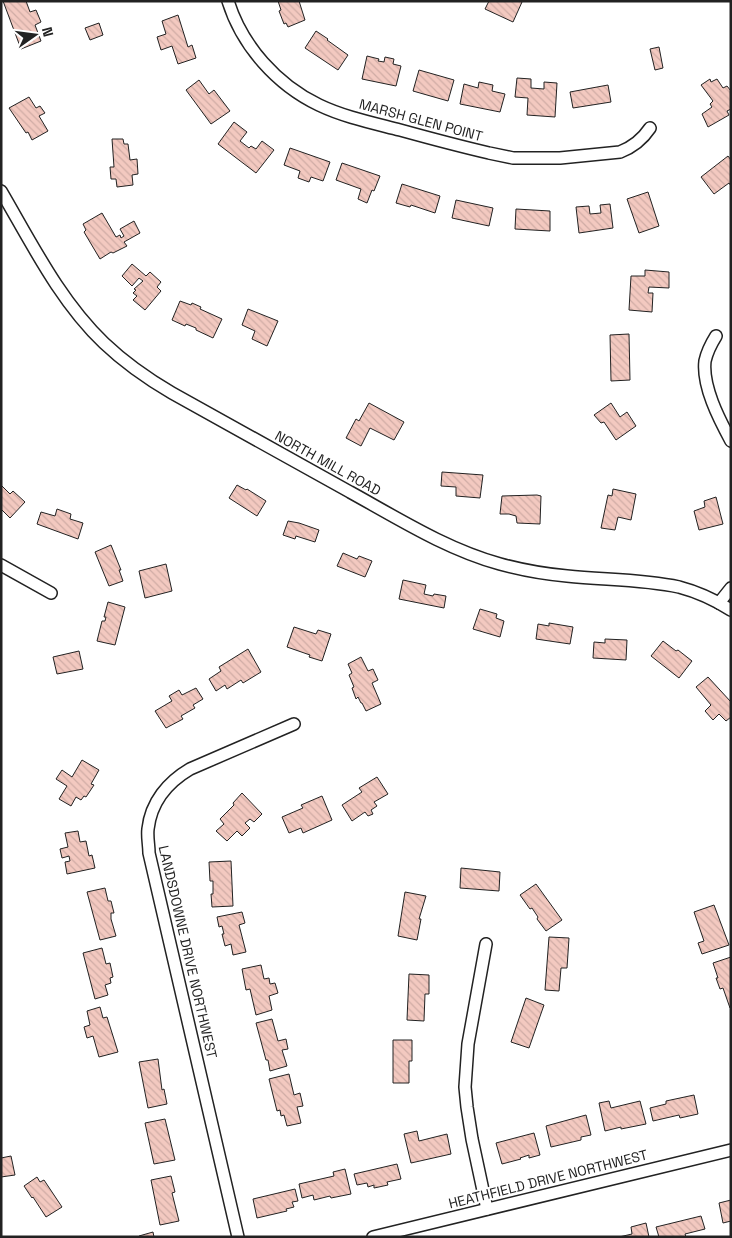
<svg xmlns="http://www.w3.org/2000/svg" width="732" height="1238" font-family="'Space Grotesk',sans-serif">
<style>
.building{fill:url(#building-back-hatch);stroke:#222}
.lines{fill:none;stroke-linecap:round;stroke-linejoin:round}
.street-casing{stroke:#222;stroke-width:14}
.street{stroke:#fff;stroke-width:11}
.labels{text-anchor:middle;dominant-baseline:central;stroke-width:4;stroke-linejoin:round;paint-order:stroke}
.street-label{font-size:14px;fill:#222;stroke:#fff}
</style>
<defs>
<pattern id="building-back-hatch" width="6" height="6" patternUnits="userSpaceOnUse" patternTransform="scale(1.25)"><rect width="6" height="6" fill="#f3c9c0"/><path d="M-1 5l2 2M0 0l6 6M5-1l2 2" fill="none" stroke="#d0aca5"/></pattern>
</defs>
<rect width="100%" height="100%" fill="#fff"/>
<g class="building">
<polygon points="3,1 26,1 30,12 36,10 41,22 35,25 41,41 21,49"/>
<polygon points="278,1 299,1 305,20 288,27 286,23 284,24 279,11 281,10"/>
<polygon points="489,1 520,1 522,2 513,22 485,9"/>
<polygon points="178,15 188,47 192,45 196,58 178,64 172,46 161,50 157,37 166,34 162,21"/>
<polygon points="99,23 103,35 90,40 85,28"/>
<polygon points="316,31 328,39 327,40 348,55 338,70 305,48"/>
<polygon points="659,47 663,68 655,70 650,49"/>
<polygon points="367,56 379,59 378,61 384,62 385,57 394,59 393,64 401,66 396,86 362,79"/>
<polygon points="419,70 454,80 448,101 413,91"/>
<polygon points="517,78 531,79 531,88 544,89 544,82 557,83 555,117 527,115 528,98 515,97"/>
<polygon points="710,79 711,82 717,79 723,88 727,86 731,91 731,109 727,111 729,115 708,127 702,114 712,107 710,104 713,101 701,85"/>
<polygon points="199,80 209,94 214,90 230,111 211,124 186,90"/>
<polygon points="479,82 493,85 492,91 505,94 500,112 460,104 464,84 478,88"/>
<polygon points="608,85 611,102 573,108 570,92"/>
<polygon points="29,97 36,108 40,106 45,113 39,116 48,131 32,140 28,132 26,133 9,108"/>
<polygon points="234,122 247,132 240,141 249,148 251,146 256,149 262,141 274,150 256,173 218,144"/>
<polygon points="112,139 123,139 124,144 128,144 130,160 137,159 138,174 132,175 133,185 117,187 116,179 111,179 110,167 114,167"/>
<polygon points="290,148 330,162 323,181 311,177 309,182 298,178 300,171 284,165"/>
<polygon points="728,156 731,160 731,186 729,183 714,194 701,177"/>
<polygon points="342,163 380,176 374,191 372,190 367,203 358,199 361,189 336,180"/>
<polygon points="402,184 440,196 435,213 411,205 410,207 396,203"/>
<polygon points="648,192 659,226 639,233 627,199"/>
<polygon points="456,200 493,208 489,226 452,218"/>
<polygon points="610,204 613,228 579,233 576,207 589,206 590,214 601,213 600,205"/>
<polygon points="516,209 550,211 550,231 515,229"/>
<polygon points="102,213 116,237 120,235 121,238 124,236 120,229 134,221 140,233 124,242 127,246 113,253 111,252 100,259 84,232 86,230 83,224"/>
<polygon points="132,264 146,276 150,272 161,282 157,287 161,291 145,310 133,300 137,296 133,293 136,290 134,289 143,281 139,278 132,286 122,276"/>
<polygon points="645,270 669,272 669,288 649,287 648,293 653,293 652,312 629,310 631,276 645,276"/>
<polygon points="180,301 191,305 192,303 201,307 200,309 222,319 213,338 196,330 196,328 186,324 185,326 172,320"/>
<polygon points="248,309 278,321 267,346 252,339 255,331 242,325"/>
<polygon points="629,334 630,380 611,381 610,335"/>
<polygon points="369,403 404,422 394,440 370,428 361,446 346,438 356,419 359,421"/>
<polygon points="611,403 620,417 627,412 636,426 616,440 604,422 601,423 594,415"/>
<polygon points="442,472 483,475 480,498 456,496 456,487 441,486"/>
<polygon points="1,485 10,494 13,491 25,502 10,518 1,509"/>
<polygon points="237,485 246,490 247,489 266,501 257,516 229,498"/>
<polygon points="613,489 636,494 631,520 618,517 615,530 601,528 608,495 612,496"/>
<polygon points="537,495 541,496 540,524 517,523 516,516 509,514 500,514 502,496"/>
<polygon points="716,497 723,524 699,530 694,511 705,507 704,501"/>
<polygon points="57,509 71,514 70,519 83,523 78,539 37,524 41,512 55,516"/>
<polygon points="288,521 299,523 319,530 315,542 296,536 295,539 283,535"/>
<polygon points="111,545 121,570 119,570 123,581 109,586 95,552"/>
<polygon points="343,553 357,559 359,556 372,561 365,577 337,566"/>
<polygon points="166,564 172,591 145,598 139,571"/>
<polygon points="403,580 426,585 424,594 433,596 434,594 446,596 444,608 399,599"/>
<polygon points="108,602 125,607 115,645 97,641 102,621 105,621 106,617 104,617"/>
<polygon points="480,609 497,614 496,618 504,621 500,637 473,629"/>
<polygon points="549,623 573,627 570,644 536,639 538,624 549,626"/>
<polygon points="294,627 316,634 318,630 331,634 322,661 309,657 310,655 287,647"/>
<polygon points="605,639 627,640 626,660 593,658 594,642 605,643"/>
<polygon points="663,641 676,651 678,650 692,661 679,678 651,656"/>
<polygon points="248,649 261,672 243,683 241,680 227,689 225,685 216,691 209,679 221,671 219,667"/>
<polygon points="79,651 83,669 57,674 53,657"/>
<polygon points="361,657 368,671 373,669 378,680 372,683 381,704 366,711 362,703 361,703 358,697 356,699 352,688 354,687 349,675 352,673 348,664"/>
<polygon points="708,677 731,702 731,717 726,721 719,714 713,720 705,711 711,705 696,687"/>
<polygon points="196,688 203,699 193,705 195,708 181,716 183,719 166,728 155,711 172,701 169,696 179,690 182,695"/>
<polygon points="82,760 99,770 91,784 94,785 86,797 84,796 81,800 76,797 71,806 59,799 67,786 56,779 62,770 72,777"/>
<polygon points="377,777 388,794 374,802 377,806 371,810 373,814 368,816 365,812 352,821 342,805 362,792 359,788"/>
<polygon points="242,793 262,814 254,822 250,819 245,823 250,828 242,836 237,831 227,841 216,831 224,824 220,819 234,805 233,803"/>
<polygon points="322,796 332,820 303,833 301,828 289,833 282,817 303,808 301,805"/>
<polygon points="78,831 80,842 86,841 89,856 92,855 95,868 67,874 65,862 70,861 69,856 62,858 60,849 68,847 65,833"/>
<polygon points="231,861 233,906 212,907 211,894 213,894 213,881 210,881 209,862"/>
<polygon points="461,868 500,872 499,891 460,888"/>
<polygon points="536,884 562,920 546,931 537,919 538,917 532,908 530,909 520,895"/>
<polygon points="105,888 108,901 111,901 114,913 111,913 111,919 116,936 100,940 87,892"/>
<polygon points="405,892 426,896 419,919 421,919 417,940 398,936"/>
<polygon points="714,905 729,945 702,954 698,943 704,941 694,912"/>
<polygon points="242,912 245,923 239,925 246,952 233,955 231,944 225,946 222,934 224,934 222,926 219,927 217,917"/>
<polygon points="549,937 569,938 567,968 561,968 559,991 545,990"/>
<polygon points="102,948 106,964 110,963 113,977 110,978 111,983 105,985 108,995 95,999 83,953"/>
<polygon points="731,957 731,1008 730,1008 723,988 720,989 716,978 718,978 713,963"/>
<polygon points="261,965 264,979 269,978 270,984 275,983 278,993 269,996 272,1010 256,1015 250,989 246,990 242,969"/>
<polygon points="409,974 429,975 429,994 425,994 424,1021 407,1020"/>
<polygon points="526,998 544,1005 529,1048 511,1042"/>
<polygon points="100,1007 103,1018 107,1017 118,1052 99,1057 93,1036 87,1038 84,1027 90,1025 87,1011"/>
<polygon points="272,1019 278,1041 286,1039 288,1049 282,1050 287,1066 270,1071 268,1060 266,1060 256,1023"/>
<polygon points="393,1040 412,1040 412,1061 409,1061 409,1083 393,1083"/>
<polygon points="158,1059 162,1090 164,1089 167,1104 148,1108 139,1062"/>
<polygon points="289,1074 294,1095 300,1093 303,1106 297,1107 301,1123 287,1126 284,1115 281,1116 280,1110 277,1111 269,1079"/>
<polygon points="694,1095 698,1114 680,1118 679,1115 653,1121 650,1108 666,1104 666,1101"/>
<polygon points="609,1101 611,1108 640,1101 646,1124 621,1129 621,1127 605,1131 599,1103"/>
<polygon points="586,1115 591,1135 581,1137 581,1140 551,1147 546,1126"/>
<polygon points="165,1119 175,1160 154,1164 145,1123"/>
<polygon points="417,1131 419,1141 447,1134 451,1154 411,1163 404,1134"/>
<polygon points="534,1133 540,1155 529,1158 529,1155 520,1158 521,1159 502,1164 496,1143"/>
<polygon points="11,1156 15,1175 1,1177 1,1158"/>
<polygon points="397,1164 401,1179 387,1182 388,1185 374,1188 374,1185 368,1187 367,1183 357,1185 354,1174"/>
<polygon points="345,1169 351,1194 331,1198 330,1196 314,1200 313,1195 302,1198 299,1184 334,1176 333,1172"/>
<polygon points="171,1176 175,1192 172,1193 179,1221 160,1225 151,1180"/>
<polygon points="37,1177 40,1182 44,1180 62,1207 46,1217 33,1197 32,1198 24,1186"/>
<polygon points="295,1189 298,1201 292,1202 294,1207 286,1209 287,1211 257,1218 253,1199"/>
<polygon points="731,1200 731,1221 723,1223 719,1203"/>
<polygon points="701,1216 705,1229 685,1234 686,1237 659,1237 656,1227"/>
<polygon points="646,1223 649,1237 619,1237 632,1234 631,1227"/>
<polygon points="153,1232 154,1237 139,1237 139,1236"/>
</g>
<g class="lines">
<g class="street-casing">
<g id="street">
<path d="M228 1C242 46 277 85 319 105 344 117 373 123 400 130 429 138 459 146 489 153L513 158H560L620 152C633 147 642 140 650 128"/>
<path d="M1 191C32 244 60 301 104 343 125 363 148 379 172 393 232 426 291 459 350 492 399 519 446 549 500 564 522 570 544 574 567 576 604 580 642 579 679 587 698 592 715 600 731 610"/>
<path d="M716 336C711 344 707 352 705 361 702 386 719 419 731 441"/>
<polyline points="1,565 51,593"/>
<polyline points="719,603 731,588"/>
<polyline points="486,944 468,1044 465,1087 467,1107 472,1139 487,1209"/>
<path d="M238 1237 149 853C149 845 147 837 148 829 151 802 168 782 190 769L294 724"/>
<polyline points="373,1237 731,1150"/>
</g>
</g>
<use href="#street" class="street"/>
</g>
<g class="labels">
<g class="street-label">
<text transform="translate(421 120) rotate(15)">MARSH GLEN POINT</text>
<text transform="translate(328 463) rotate(29)">NORTH MILL ROAD</text>
<text transform="translate(188 952) rotate(77)">LANDSDOWNE DRIVE NORTHWEST</text>
<text transform="translate(548 1179) rotate(-14)">HEATHFIELD DRIVE NORTHWEST</text>
</g>
</g>
<rect width="732" height="1238" fill="none" stroke="#222222" stroke-width="5"/>
<g transform="translate(35 35) rotate(76)" stroke="#ffffff" stroke-width="4" paint-order="stroke">
<path d="M0-4L9 19L0 12L-9 19Z" fill="#222222"/>
<text y="-8" font-size="14" font-weight="bold" text-anchor="middle" fill="#222222">N</text>
</g>
</svg>
